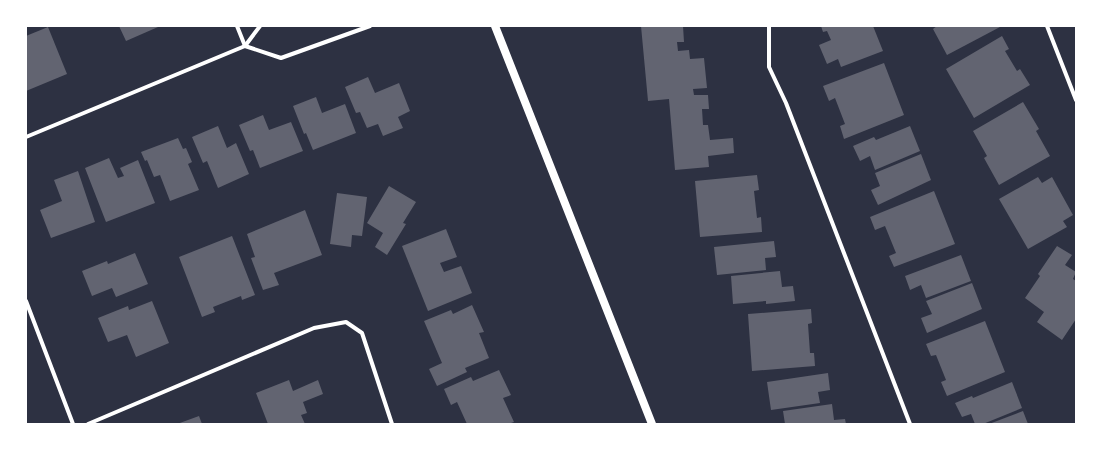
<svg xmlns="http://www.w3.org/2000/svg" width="1102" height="450" font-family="'Alegreya Sans',sans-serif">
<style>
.building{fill:#626471}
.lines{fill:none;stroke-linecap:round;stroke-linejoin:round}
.minor{stroke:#fff;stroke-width:4}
.secondary{stroke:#fff;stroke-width:8}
</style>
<rect width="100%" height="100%" fill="#2d3142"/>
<g class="building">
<polygon points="119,26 157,26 158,27 126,41"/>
<polygon points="641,26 683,26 684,42 677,42 678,51 689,50 690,59 704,58 707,88 693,89 694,95 708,95 709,109 702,109 703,125 708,125 710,140 733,138 734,153 708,156 709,167 675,170 669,99 648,101"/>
<polygon points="821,26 873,26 883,51 841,67 838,59 827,64 819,45 831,40 827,31 823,32"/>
<polygon points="937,26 999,26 1000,27 947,55 933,29"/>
<polygon points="48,27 67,74 26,91 26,36"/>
<polygon points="1002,36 1009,49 1005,51 1017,71 1020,69 1030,85 974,118 946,69"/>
<polygon points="884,63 904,115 844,139 840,126 845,124 835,98 829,101 823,86"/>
<polygon points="368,77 375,93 399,83 410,111 398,117 403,128 383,136 378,124 367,128 360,112 356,113 345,87"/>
<polygon points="316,97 322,113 345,104 356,133 313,150 306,133 304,134 293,106"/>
<polygon points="1023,102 1039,129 1036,131 1050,156 999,185 984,158 987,156 973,131"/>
<polygon points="263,115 269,130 291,122 303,151 260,168 253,150 250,151 239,125"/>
<polygon points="218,126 227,148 236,143 249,174 218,188 207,161 203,163 192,137"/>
<polygon points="910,126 920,151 875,170 870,156 860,161 853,146 874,137 876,140"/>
<polygon points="178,138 183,149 186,148 192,162 188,164 199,190 170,201 160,175 154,177 147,160 145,161 141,152"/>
<polygon points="921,154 931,180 878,205 871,190 880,186 875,173"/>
<polygon points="109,158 118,178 124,176 120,168 138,160 155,203 106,222 85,168"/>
<polygon points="78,171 95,222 51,238 40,210 62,201 54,180"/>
<polygon points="757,175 759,190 754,191 757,218 761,217 762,232 700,237 695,181"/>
<polygon points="1038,177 1042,183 1052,177 1073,215 1063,221 1067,227 1028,249 999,199"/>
<polygon points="389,186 416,202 403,223 406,224 387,255 375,247 383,233 367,223"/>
<polygon points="934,191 955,244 894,267 889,256 896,253 885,226 875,230 870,217"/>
<polygon points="337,193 367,197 362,236 352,235 351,247 330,244"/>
<polygon points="305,210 322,255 274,273 279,285 263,290 251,258 255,257 247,234"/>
<polygon points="446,229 457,257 440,263 444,272 461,266 472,293 428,311 402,246"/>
<polygon points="232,236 255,295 242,300 241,296 213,307 215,312 202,317 179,257"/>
<polygon points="774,241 776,257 765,258 766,270 717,275 714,247"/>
<polygon points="1057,246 1072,255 1065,265 1076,272 1073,279 1076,281 1076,319 1062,340 1037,322 1044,312 1025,298 1040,276 1038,274"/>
<polygon points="135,253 148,284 116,297 112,288 92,296 82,271 107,261 108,264"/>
<polygon points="961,255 971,281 926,298 921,285 910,290 905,276"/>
<polygon points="780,271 782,287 793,286 795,301 766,304 766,301 733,304 731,276"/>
<polygon points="972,283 982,309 927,333 921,318 932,314 926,301"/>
<polygon points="152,301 169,343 136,357 127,335 108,342 98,318 128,306 129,310"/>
<polygon points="472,305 484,332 479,333 489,358 465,368 467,372 437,386 429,369 442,363 424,321 451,310 453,314"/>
<polygon points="811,309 812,323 808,324 810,353 814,353 815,366 752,371 748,314"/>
<polygon points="985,321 1005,372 947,396 941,382 946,380 936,355 931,356 926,344"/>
<polygon points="499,370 511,395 503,398 514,422 508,424 467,424 457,402 451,405 444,389 471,377 473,381"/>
<polygon points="828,373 830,390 818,392 820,403 771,410 767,382"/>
<polygon points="289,380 293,391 318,380 323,394 303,402 307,413 301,415 305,424 268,424 256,393"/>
<polygon points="1012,382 1022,408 983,424 975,424 971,414 962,417 955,403 972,396 973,398"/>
<polygon points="832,404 834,420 845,419 846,424 785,424 783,411"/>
<polygon points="1023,411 1028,424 989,424"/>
<polygon points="199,416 202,424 177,424"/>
</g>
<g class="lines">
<g class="minor">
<polyline points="237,26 245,46"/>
<polyline points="769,26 769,67 786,103 910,424"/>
<polyline points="1047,26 1076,100"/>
<polyline points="245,46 281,58 370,26"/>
<polyline points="26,137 245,46 260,26"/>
<polyline points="26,301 73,424"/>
<polyline points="88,424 314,328 346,322 362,333 392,424"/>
</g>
<polyline class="secondary" points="495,26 652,424"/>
</g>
<rect width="1102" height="450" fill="none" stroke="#ffffff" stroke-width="54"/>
</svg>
